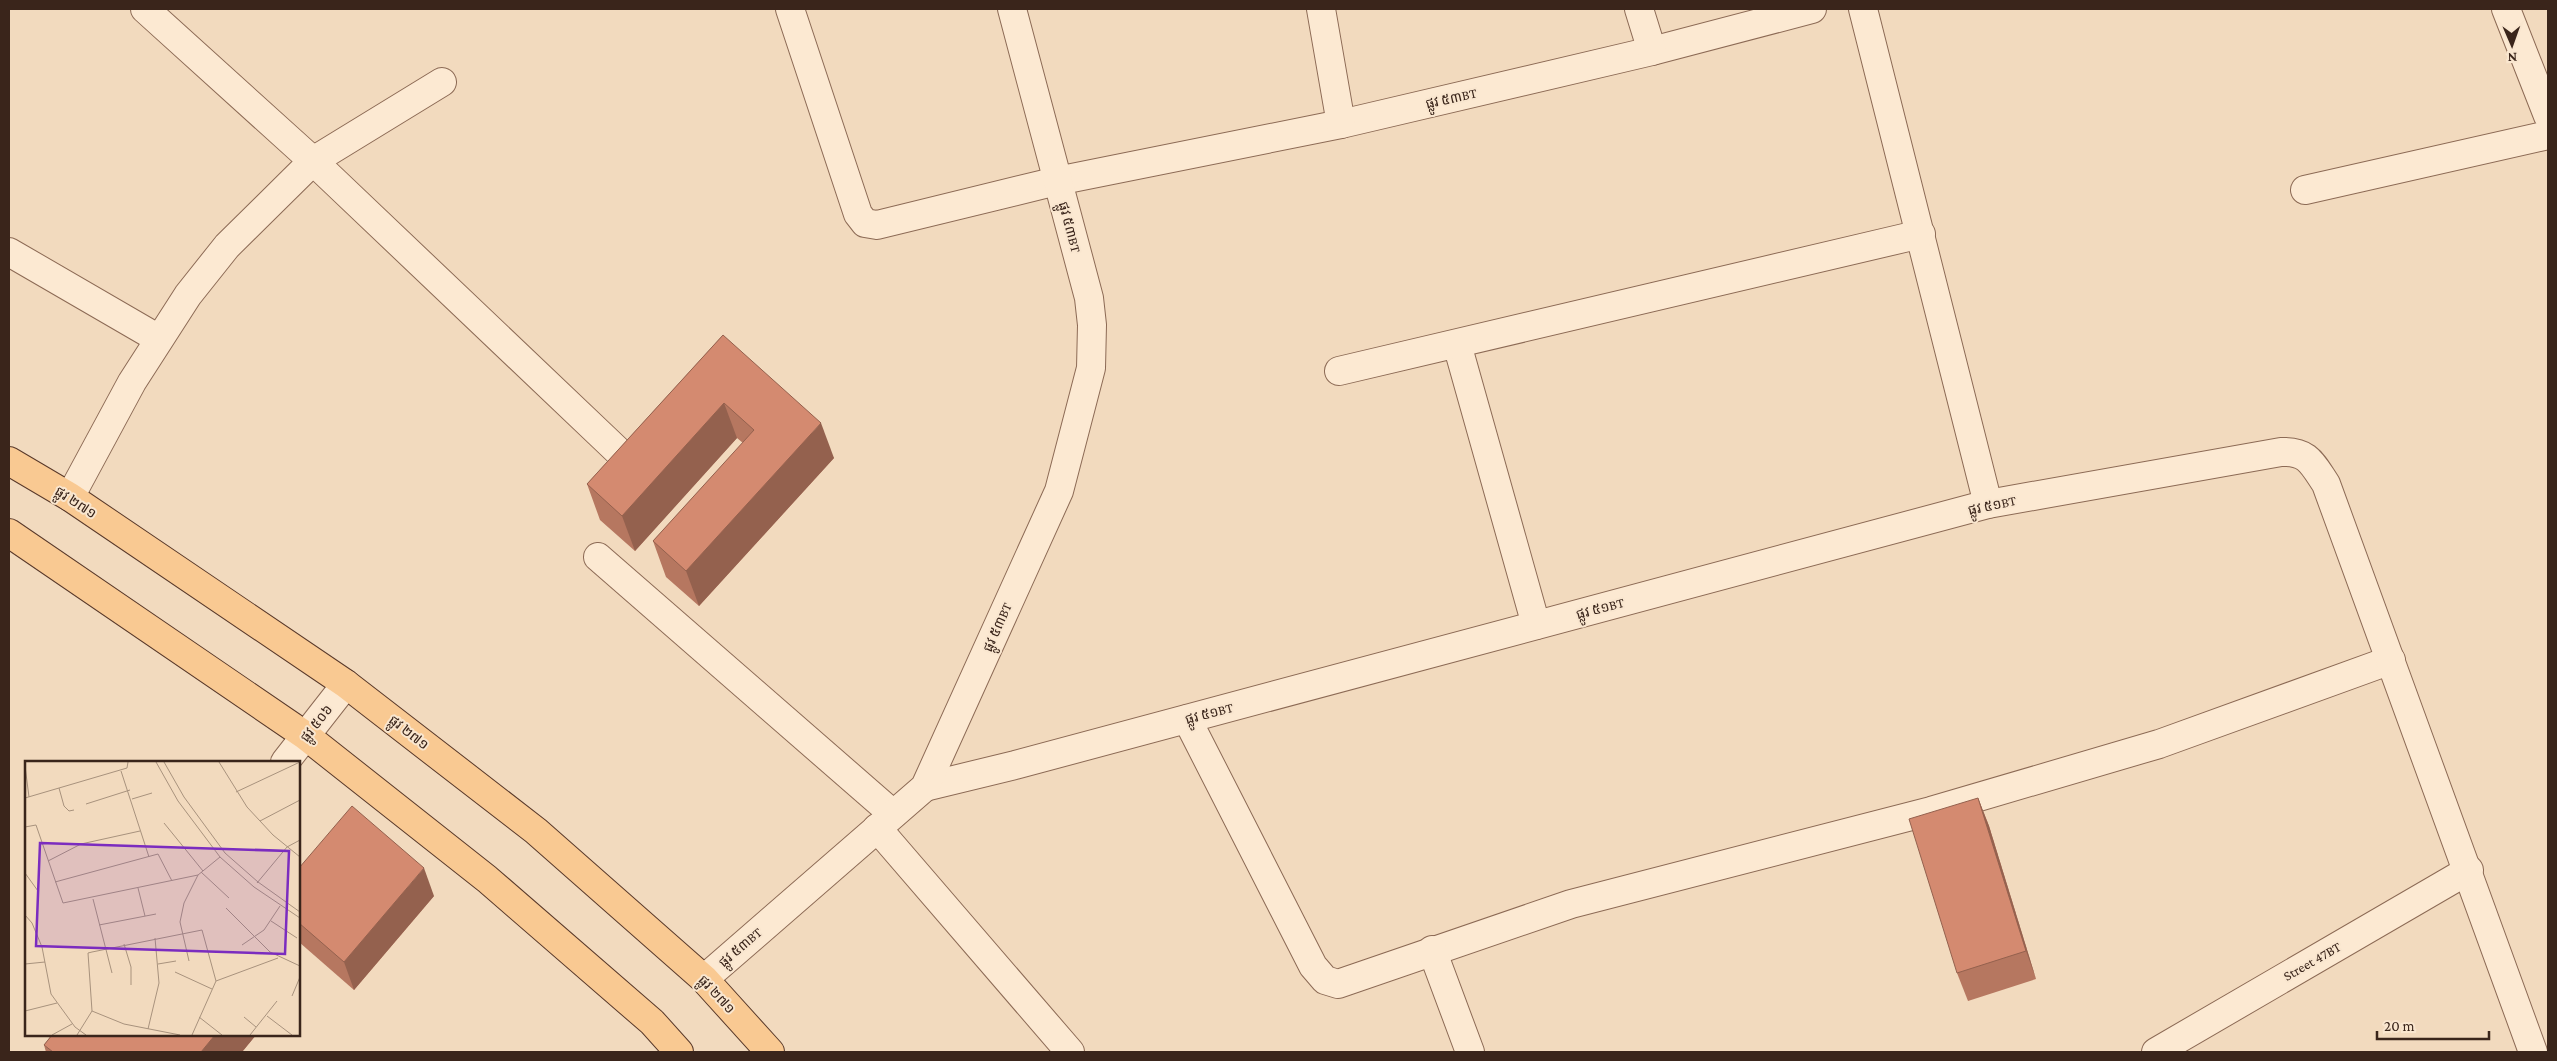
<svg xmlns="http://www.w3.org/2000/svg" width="2557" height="1061" font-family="'Crimson Pro','Noto Sans Khmer',serif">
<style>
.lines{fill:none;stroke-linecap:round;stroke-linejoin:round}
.minor-casing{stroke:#8c6a55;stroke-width:30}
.major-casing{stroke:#59392a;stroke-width:30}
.minor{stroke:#fce9d2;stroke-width:28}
.major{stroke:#f9c992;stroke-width:28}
.wall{fill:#b67760}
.shaded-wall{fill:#94614e}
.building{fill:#d48a70;stroke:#94614e}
.labels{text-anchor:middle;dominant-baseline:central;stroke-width:4;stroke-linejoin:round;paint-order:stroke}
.street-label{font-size:14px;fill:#3a251b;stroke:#f9e6cf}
.inset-road{fill:none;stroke:#a8927d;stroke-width:1}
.view{fill:#7b2cbf;fill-opacity:0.15;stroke:#7b2cbf;stroke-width:2.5}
.inset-edge{fill:none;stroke:#3a251b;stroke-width:2.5}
</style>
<rect width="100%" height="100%" fill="#f2dabe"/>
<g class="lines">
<g class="minor-casing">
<g id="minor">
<polyline points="145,9 313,161 622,455"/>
<polyline points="790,9 858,214 865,223 877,225 1057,181 1341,124 1652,51 1812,9"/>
<polyline points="1321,9 1341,124"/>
<polyline points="1639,9 1652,51"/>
<polyline points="1863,9 1988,504"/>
<polyline points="2506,9 2548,116"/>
<polyline points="2305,190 2548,135"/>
<polyline points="9,252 159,339"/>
<polyline points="1457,344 1536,625"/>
<polyline points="1339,371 1921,234"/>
<polyline points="70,497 132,382 188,295 227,246 313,161 442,82"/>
<polyline points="598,557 893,814"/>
<polyline points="1187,719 1313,966 1325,980 1338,984 1571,904 1931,811 2159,744 2391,660"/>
<polyline points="285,762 346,684"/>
<path d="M925 787 1015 765 1988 504 2281 452C2308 451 2312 463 2326 484L2533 1052"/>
<polyline points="877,828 1070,1052"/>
<polyline points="1432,950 1470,1052"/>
<polyline points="704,979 925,787 1059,491 1091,368 1092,325 1089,298 1012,9"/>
<polyline points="2156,1052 2469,870"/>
</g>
</g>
<g class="major-casing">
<g id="major">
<polyline points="9,461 70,497 346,684 536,831 704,979 770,1052"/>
<polyline points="9,533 306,736 487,879 652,1022 679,1052"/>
</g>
</g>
<use href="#minor" class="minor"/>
<use href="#major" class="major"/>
</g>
<g class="wall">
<polygon points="723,335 834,458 699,606 666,577 653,541 743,443 737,438 635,551 600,520 587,484"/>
<polygon points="1978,798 1989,826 2036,979 1968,1001 1957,973"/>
<polygon points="299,868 434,896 354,990 299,942"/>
<polygon points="52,1035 256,1035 242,1052 46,1052 44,1045"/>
</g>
<g class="shaded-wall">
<polygon points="724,403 737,438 635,551 622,516"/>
<polygon points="821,423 834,458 699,606 686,571"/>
<polygon points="1978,798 1989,826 2036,979 2026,951"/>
<polygon points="424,868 434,896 354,990 344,962"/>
<polygon points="215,1035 256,1035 242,1052 201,1052"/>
</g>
<g class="building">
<polygon points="723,335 821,423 686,571 653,541 754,430 724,403 622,516 587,484"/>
<polygon points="1978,798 2026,951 1957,973 1909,819"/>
<polygon points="352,806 424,868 344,962 299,923 299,868"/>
<polygon points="52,1035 215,1035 201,1052 53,1052 44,1045"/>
</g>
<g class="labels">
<g class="street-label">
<text transform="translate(1451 98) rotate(-13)">ផ្លូវ ៥៣BT</text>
<text transform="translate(1070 227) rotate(75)">ផ្លូវ ៥៣BT</text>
<text transform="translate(76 502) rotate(33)">ផ្លូវ ២៧១</text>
<text transform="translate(1992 505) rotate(-12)">ផ្លូវ ៥១BT</text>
<text transform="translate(1600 608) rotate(-15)">ផ្លូវ ៥១BT</text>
<text transform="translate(997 627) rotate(-66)">ផ្លូវ ៥៣BT</text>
<text transform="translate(1209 713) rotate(-15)">ផ្លូវ ៥១BT</text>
<text transform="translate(316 723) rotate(-52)">ផ្លូវ ៥០៦</text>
<text transform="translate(409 732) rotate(38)">ផ្លូវ ២៧១</text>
<text transform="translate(740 947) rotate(-41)">ផ្លូវ ៥៣BT</text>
<text transform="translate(2312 961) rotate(-30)">Street 47BT</text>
<text transform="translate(717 994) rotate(47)">ផ្លូវ ២៧១</text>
</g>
</g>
<g transform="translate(25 761)">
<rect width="275" height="275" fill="#f2dabe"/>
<path class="inset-road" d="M131 1 153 40 195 96 229 126 275 157M139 1 159 36 200 92 233 121 275 151M194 1 222 46 248 74 275 96M0 5 4 36M96 10 124 96M34 27 39 45 44 50 49 49M211 31 275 1M0 37 102 7 103 1M107 38 127 32M61 43 105 29M235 60 275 39M139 62 178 110M0 66 11 64 38 142 173 114M23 100 56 83 115 70M176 111 204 137M0 112 13 130M30 121 133 93 147 120M232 122 262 86 275 79M113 127 120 155M68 138 87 212M201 147 245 191 275 205M0 154 7 162 17 186 26 233 50 266 61 274M246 160 272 177M74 164 131 153M99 183 106 206V224M217 184 239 169 255 145M164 200 155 161 159 142 173 114 195 96M0 203 20 201M133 203 151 200M150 211 187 228M267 235 275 216M0 250 32 242M67 250 99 263 155 274M242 255 267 274M174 256 197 274M219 256 231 266M123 268 134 222 130 177M27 274 47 263M52 274 67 250 63 192 67 191 177 169 191 220M167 274 191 220 253 197M225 274 252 240"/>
<path class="view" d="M15 82 264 90 260 193 11 185Z"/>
<rect width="275" height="275" class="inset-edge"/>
</g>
<rect width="2557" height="1061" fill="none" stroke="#3a251b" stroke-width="20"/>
<g transform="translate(2512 45) rotate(178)" stroke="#f9e6cf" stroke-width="4" paint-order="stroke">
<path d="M0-4L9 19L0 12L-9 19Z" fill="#3a251b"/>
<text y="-8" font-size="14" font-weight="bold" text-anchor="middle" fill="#3a251b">N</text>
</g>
<path d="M2377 1031v8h112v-8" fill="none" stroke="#3a251b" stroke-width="2.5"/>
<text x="2384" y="1031" font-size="15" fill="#3a251b" stroke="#f9e6cf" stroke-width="4" paint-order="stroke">20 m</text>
</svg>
